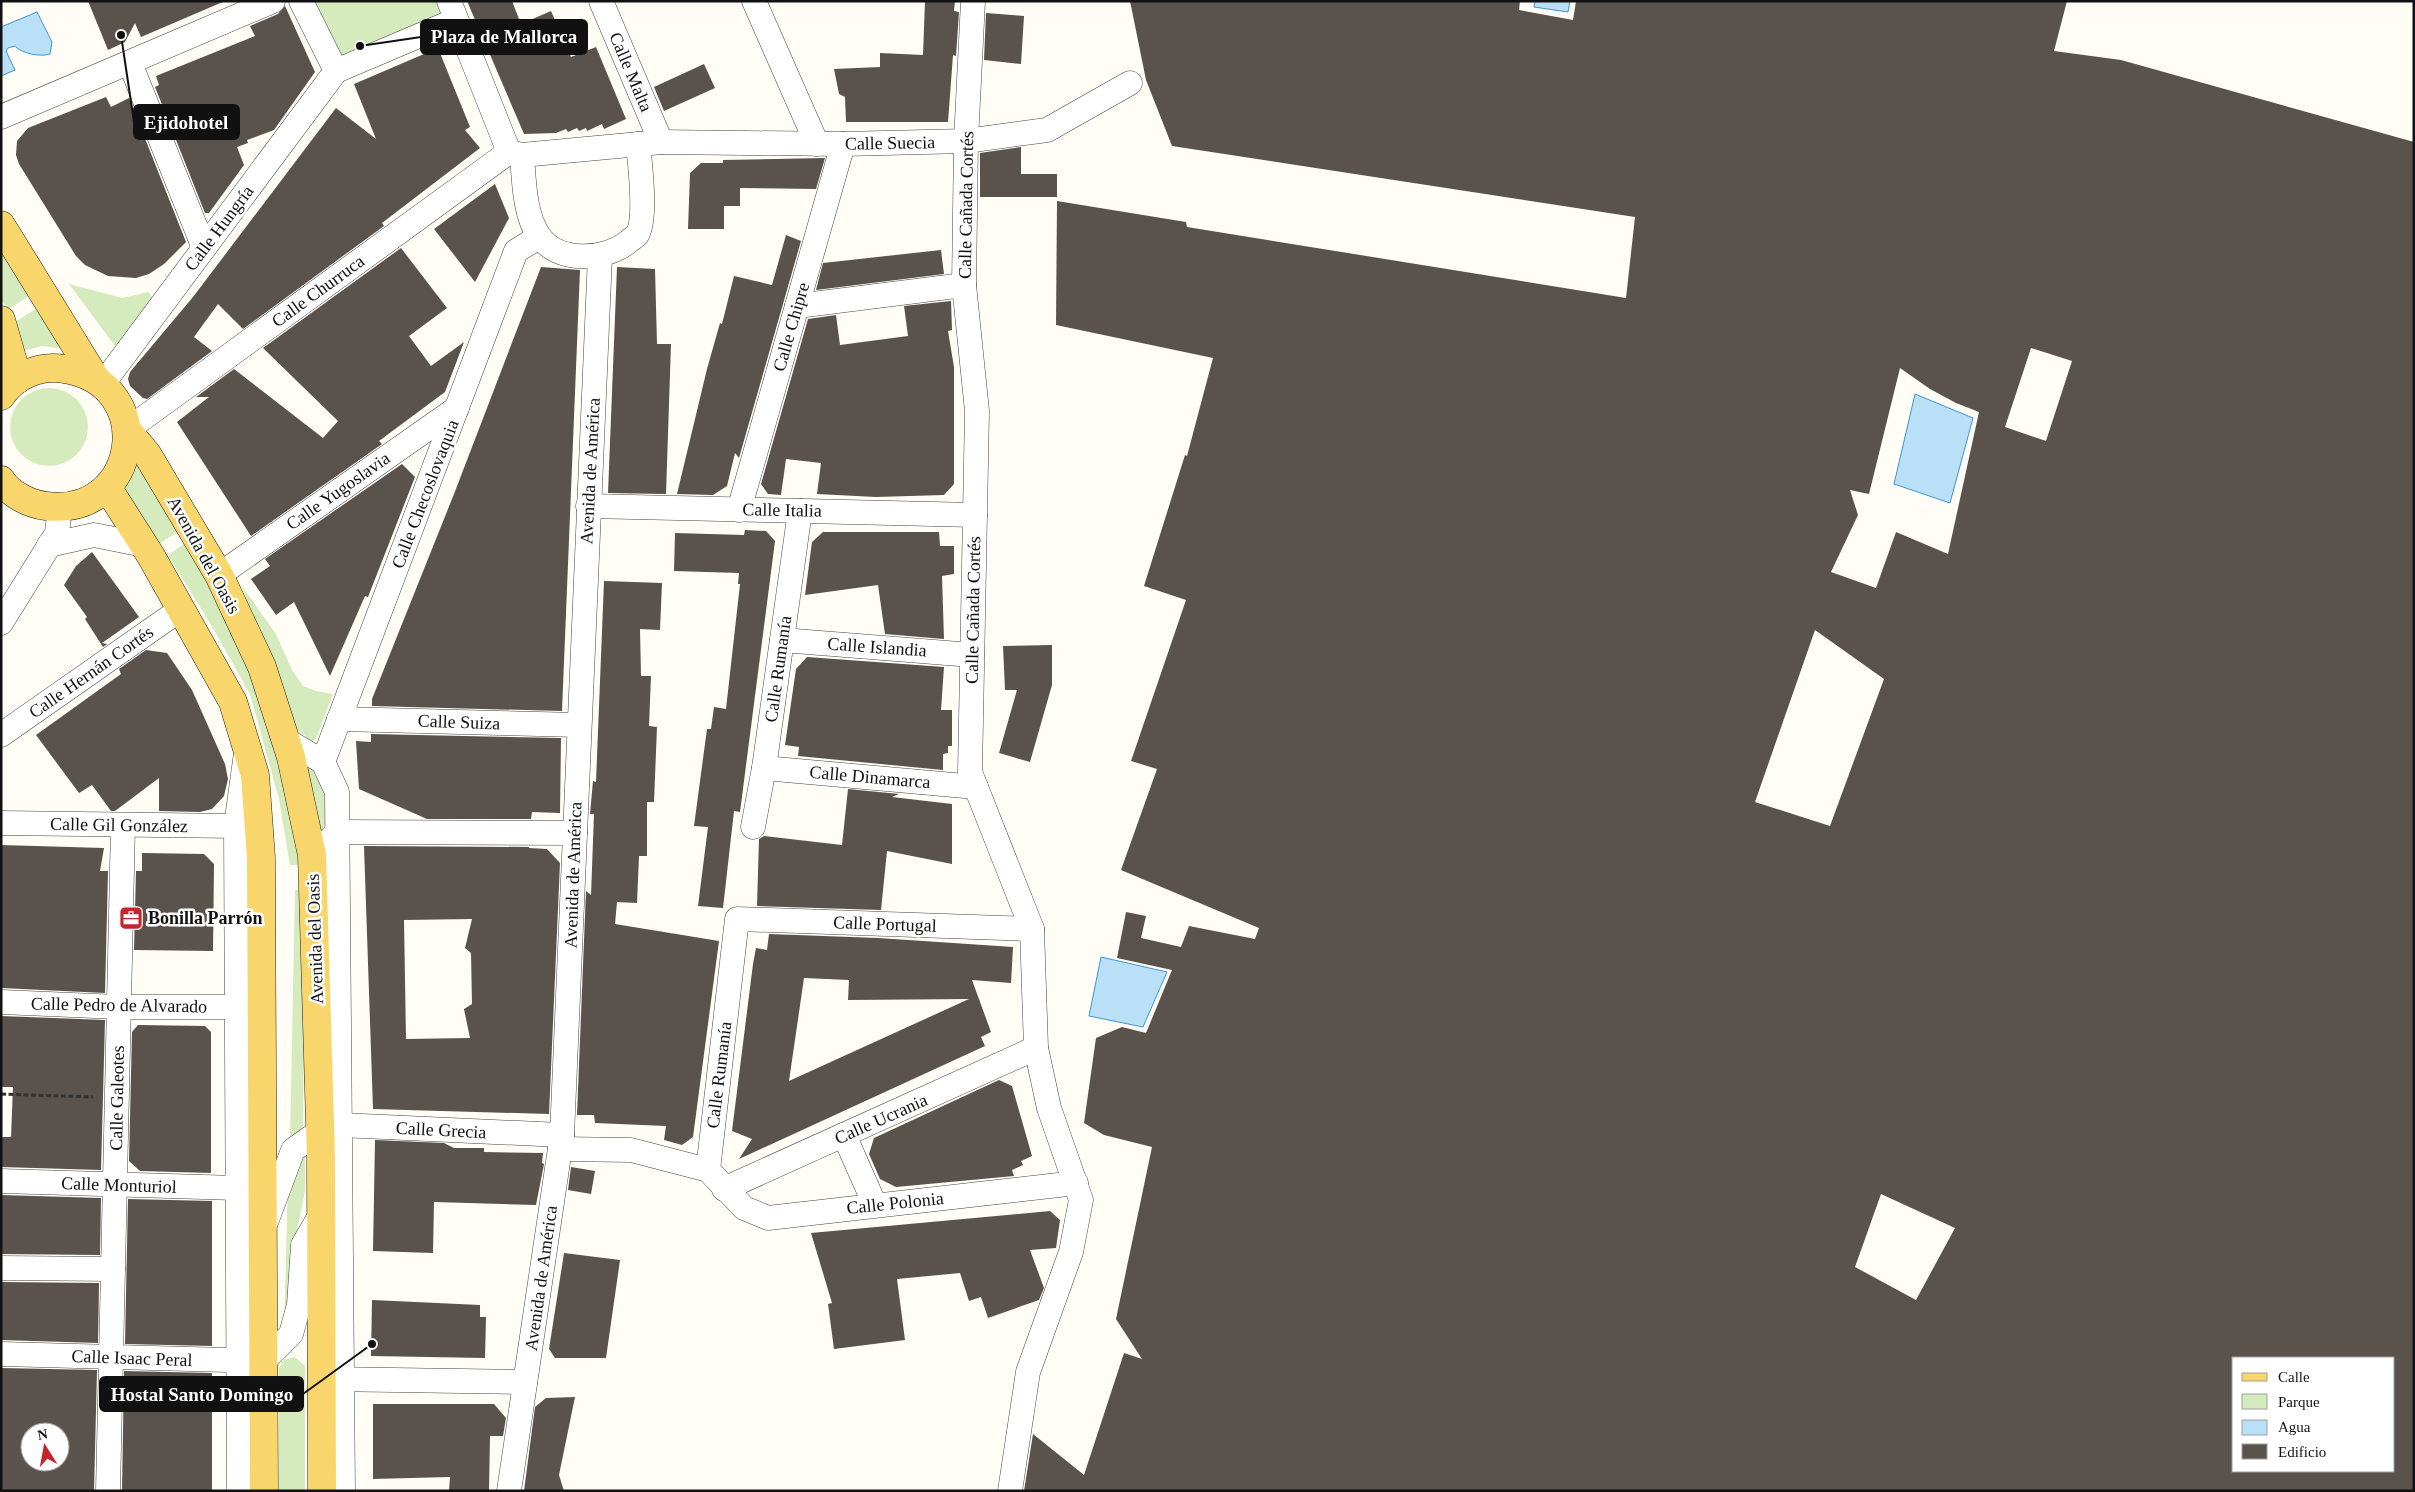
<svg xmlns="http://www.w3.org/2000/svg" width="2415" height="1492" font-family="Georgia,serif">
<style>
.green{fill:#d5ebbd}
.water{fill:#b9e0f7;stroke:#3f96cf}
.building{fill:#5a524d;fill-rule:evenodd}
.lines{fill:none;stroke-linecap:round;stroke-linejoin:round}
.minor-casing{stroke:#444;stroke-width:25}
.major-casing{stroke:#222;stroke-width:29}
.path{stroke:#333;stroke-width:3;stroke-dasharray:5 2.5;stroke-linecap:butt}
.minor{stroke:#fff;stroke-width:24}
.major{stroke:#f9d66b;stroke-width:28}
.labels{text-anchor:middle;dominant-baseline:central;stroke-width:5;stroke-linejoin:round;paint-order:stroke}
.street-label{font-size:18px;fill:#111;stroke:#fff}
.poi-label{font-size:18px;font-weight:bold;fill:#111;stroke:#fff;text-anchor:start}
.leader{fill:none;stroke:#111;stroke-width:2}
.callout-dot{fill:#111;stroke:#fff;stroke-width:2}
.callout{fill:#111;stroke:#111;stroke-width:2}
.callout-label{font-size:19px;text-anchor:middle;font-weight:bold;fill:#fff}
</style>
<rect width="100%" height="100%" fill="#fffdf5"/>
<g class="green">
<polygon points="301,1 449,1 456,20 336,71"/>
<polygon points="1,243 33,294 8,309 1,299"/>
<polygon points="69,284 122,298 148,292 154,299 115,346"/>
<polygon points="39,307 66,349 42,346 24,351 15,322"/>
<circle cx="49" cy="427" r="39"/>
<polygon points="132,451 182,529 159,544 119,479"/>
<polygon points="188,541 242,651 274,747 301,865 290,865 279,799 250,694 213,628 168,555"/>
<polygon points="242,586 276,634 292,670 303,686 316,691 333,694 316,739 311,741 290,723"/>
<polygon points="303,759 326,783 332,817 317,836"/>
<polygon points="295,890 305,890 303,1131 290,1141"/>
<polygon points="305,1153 305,1191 295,1241 284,1332 288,1178"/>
<polygon points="295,1357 305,1366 305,1491 279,1491 279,1368 285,1359"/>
</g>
<g class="water">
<polygon points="1535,1 1570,1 1568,12 1534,7"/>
<path d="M37 12 52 42 50 54C41 57 22 54 15 46L8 48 6 51 15 70 1 76V27Z"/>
<polygon points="1915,394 1973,418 1950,503 1894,484"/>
<polygon points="1101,957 1167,972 1143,1027 1089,1016"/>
</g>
<g class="building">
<polygon points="88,1 225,1 141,37 135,23 125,42 108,50"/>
<polygon points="467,1 512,1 521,24 551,11 571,57 596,47 626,119 604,129 602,124 587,131 586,128 579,131 577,128 568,132 566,129 556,133 524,134"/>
<polygon points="925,1 955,1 954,11 959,12 956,56 953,55 948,122 846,122 845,97 839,94 834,69 880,67 880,53 923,55"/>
<path d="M1130 1H1520L1519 10 1573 20 1576 1H2067L2054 51 2121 60 2414 142V1491H1024L1033 1434 1084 1475 1124 1353 1142 1359 1116 1319 1152 1147 1104 1135 1084 1123 1096 1038 1122 1027 1146 1033 1172 970 1117 958 1126 912 1146 916 1141 938 1181 947 1189 926 1255 939 1259 928 1121 870 1157 769 1131 761 1186 600 1144 586 1185 455 1187 456 1213 358 1056 325 1057 201 1186 222 1187 227 1626 298 1635 217 1172 146 1146 80ZM2031 348 2072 361 2046 441 2005 427ZM1900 368 1930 389 1956 403 1979 412 1948 554 1896 532 1876 588 1831 572 1858 515 1850 490 1869 494ZM1815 630 1884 679 1830 826 1755 802ZM1881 1194 1955 1228 1916 1300 1855 1267ZM2234 1358H2394V1471H2234Z"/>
<polygon points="285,6 315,72 274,130 247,140 248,143 237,147 244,165 209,213 205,213 155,87 159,85 156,76 255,36 250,26 278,14"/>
<polygon points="986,13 1024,16 1021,64 984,60"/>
<polygon points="438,48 470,127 465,130 480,148 382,223 384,226 243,329 218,304 194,337 212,351 147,399 143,398 130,386 128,379 130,372 193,297 336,108 376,139 354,84"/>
<polygon points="704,64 715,88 664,111 654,87"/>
<polygon points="106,97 111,107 129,98 186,242 164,264 149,274 136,278 108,276 85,265 76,256 19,164 16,155 17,141 28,128"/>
<polygon points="1021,147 1021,174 1057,174 1057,197 980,197 980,153"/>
<polygon points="825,158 816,189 740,188 740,206 724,206 724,229 688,229 690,173 701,163 723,163 723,160"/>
<polygon points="495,184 509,218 475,282 434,229"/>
<polygon points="786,235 801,241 739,458 735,453 727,486 713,495 677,494 707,369 720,323 722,324 734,276 772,285"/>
<polygon points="401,248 447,308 409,336 431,366 464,342 445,392 379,441 382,444 251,536 177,422 209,397 196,397 234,369 323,438 338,421 263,348"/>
<polygon points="941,250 944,274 816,290 823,263"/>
<polygon points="541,267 580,270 562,711 372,706 372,699 454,494"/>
<polygon points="617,267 655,269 657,344 671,344 666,494 608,493"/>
<polygon points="951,301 952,330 948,331 954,367 954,484 944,495 876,497 817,494 821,463 786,459 781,495 768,494 761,484 808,319 836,315 840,345 908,336 904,306"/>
<polygon points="402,464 415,477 368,597 365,596 330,676 294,602 276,615 251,579 270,566 265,559"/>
<polygon points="745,530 766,531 775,541 740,812 734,811 723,908 698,906 708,827 694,826 707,729 711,729 714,707 726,709 740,584 738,584 739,573 674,571 675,533 744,535"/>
<polygon points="823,532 939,532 940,546 954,546 954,574 942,576 944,639 885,634 878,585 805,595 812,542"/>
<polygon points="92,552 139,617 102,643 107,644 103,647 85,619 87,617 64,585 76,566"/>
<polygon points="604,581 662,583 660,630 640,629 641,676 651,676 649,726 657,727 654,802 647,802 647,856 639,856 637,903 617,902 615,924 719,941 693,1137 682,1145 664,1140 666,1126 595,1123 594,1115 577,1115 586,891 591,895 594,814 590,814 593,781 596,782"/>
<polygon points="1052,645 1052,685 1030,762 999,753 1017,690 1005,690 1003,646"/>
<polygon points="146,650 167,653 192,690 225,764 228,779 224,796 212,809 200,812 159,811 159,778 115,811 111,811 92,785 79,793 36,735 121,674 119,669"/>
<polygon points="807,657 944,667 941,710 952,710 952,746 948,746 948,753 943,754 943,770 798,756 799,747 785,745 796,669"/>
<polygon points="371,734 561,738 560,813 532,812 531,819 427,819 359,789 356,741 371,742"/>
<polygon points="848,789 899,794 892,797 952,804 952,864 887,851 881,910 757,906 759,839 764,836 842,845"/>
<polygon points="1,845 104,848 100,871 108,871 105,993 1,988"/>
<path d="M364 846 529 847V848L547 849 560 863 549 1114 373 1109ZM472 919 465 948 471 953 472 1004 464 1009 470 1038 406 1039 404 920Z"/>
<polygon points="142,853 204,854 214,864 213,951 134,950 136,871 142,871"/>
<path d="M769 934 878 938 1013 947 1011 983 972 980 991 1032 981 1037 985 1046 739 1159 752 1139 732 1131 753 964 756 948 767 950ZM804 978 849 980 848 1000 969 999 789 1081Z"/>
<polygon points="1,1016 105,1020 101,1170 1,1167 1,1137 11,1137 13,1087 1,1087"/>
<polygon points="138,1025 205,1026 211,1032 211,1173 140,1171 129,1161 132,1032"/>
<polygon points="999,1080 1012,1086 1032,1156 1021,1161 1023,1165 1012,1170 1014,1176 896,1187 880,1179 869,1154 874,1138"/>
<polygon points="375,1140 444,1143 454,1148 484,1148 484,1152 543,1153 542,1163 544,1164 536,1205 434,1202 433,1253 373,1251"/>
<polygon points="571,1167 595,1171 591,1194 568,1190"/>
<polygon points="1,1195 101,1198 100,1255 1,1254"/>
<polygon points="128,1199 212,1201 212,1346 125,1344"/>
<polygon points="1050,1211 1060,1220 1056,1248 1030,1250 1044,1288 1039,1300 988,1318 981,1297 969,1301 960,1273 897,1279 905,1340 834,1349 828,1304 832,1303 811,1233"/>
<polygon points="564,1253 620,1260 606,1358 555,1358 549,1349"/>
<polygon points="1,1282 99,1283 98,1343 1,1340"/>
<polygon points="372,1300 480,1305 480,1317 486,1317 485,1358 371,1356"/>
<path d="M1 1368 97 1370 94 1491H1ZM30 1432H60V1462H30Z"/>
<polygon points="124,1371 212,1373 212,1491 122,1491"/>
<polygon points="575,1397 559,1475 564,1491 524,1491 535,1407 546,1398"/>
<polygon points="373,1404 494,1404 506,1418 503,1436 490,1436 489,1491 449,1491 450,1477 373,1479"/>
</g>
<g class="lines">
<g class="minor-casing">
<g id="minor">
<polyline points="301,1 336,71"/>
<polyline points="449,1 509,152 522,155 661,142 843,144 966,141 1047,130 1130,83"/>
<polyline points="601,1 661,142"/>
<polyline points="754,1 817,144"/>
<polyline points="973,1 966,141 964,285 977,411 970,772 1032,929 1036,1048 1049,1108 1081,1200 1071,1252 1028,1372 1010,1491"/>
<polyline points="130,63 204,248"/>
<polyline points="336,71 456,20"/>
<polyline points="1,117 273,1"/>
<path d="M522 155C524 180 524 214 539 236 558 263 604 261 628 242 630 240 635 237 637 235 647 219 640 164 638 144"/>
<polyline points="797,306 964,285"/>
<polyline points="102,385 336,71"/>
<polyline points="127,430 509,152"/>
<polyline points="588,506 975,515"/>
<polyline points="739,510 843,144"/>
<polyline points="49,545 94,535 144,545"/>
<polyline points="219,575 457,408"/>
<polyline points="1,623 57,533 60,508"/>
<polyline points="782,640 972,655"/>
<polyline points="339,719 579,725"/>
<polyline points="1,735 181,609"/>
<polyline points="286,740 323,762 337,792 343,1491"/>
<polyline points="323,762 516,251 539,237"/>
<polyline points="764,768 976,787"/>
<polyline points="1,823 236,826"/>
<polyline points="753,827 764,768 800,511"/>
<polyline points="327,842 338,832 575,833"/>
<polyline points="1,1002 119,1007 237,1007"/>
<polyline points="844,1135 875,1205"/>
<polyline points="560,1149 631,1150 708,1170 744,1208 768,1218 1076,1183"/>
<polyline points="708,1170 737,919 1032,929"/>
<polyline points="1,1181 237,1188"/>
<polyline points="724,1189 1036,1048"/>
<polyline points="265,1225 293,1150 320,1131 340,1125 562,1135"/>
<polyline points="1,1268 113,1269"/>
<polyline points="1,1354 264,1361 291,1334 299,1305 303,1245 321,1214"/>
<polyline points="327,1379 525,1382"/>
<polyline points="108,1491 123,825"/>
<polyline points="239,1491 236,826 246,753"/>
<polyline points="509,1491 562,1135 600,256"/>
</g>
</g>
<g class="major-casing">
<g id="major">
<polyline points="1,225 96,379"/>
<polyline points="1,320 18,379"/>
<path d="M1 396C15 375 40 365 64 369 159 383 140 518 46 506 29 504 10 494 1 480"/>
<polyline points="127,430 147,454 219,575 262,667 291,757 312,855 321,1157 322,1491"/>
<polyline points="107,487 151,556 233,702 255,775 261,858 264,1491"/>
</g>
</g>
<polyline class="path" points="1,1094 93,1097"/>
<use href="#minor" class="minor"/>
<use href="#major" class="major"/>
</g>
<defs>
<g id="office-square" transform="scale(1.25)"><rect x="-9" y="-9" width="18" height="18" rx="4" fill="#c4262e" stroke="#fff"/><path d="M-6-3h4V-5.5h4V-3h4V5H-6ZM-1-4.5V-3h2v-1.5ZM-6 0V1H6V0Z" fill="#fff"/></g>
</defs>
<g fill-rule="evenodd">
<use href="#office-square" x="131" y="918"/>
</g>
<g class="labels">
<g class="street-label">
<text transform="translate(631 72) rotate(67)">Calle Malta</text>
<text transform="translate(890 143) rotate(-1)">Calle Suecia</text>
<text transform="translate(966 205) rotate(-89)">Calle Cañada Cortés</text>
<text transform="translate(219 228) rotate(-53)">Calle Hungría</text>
<text transform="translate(318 291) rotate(-36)">Calle Churruca</text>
<text transform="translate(791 327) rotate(-74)">Calle Chipre</text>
<text transform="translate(590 471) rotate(-87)">Avenida de América</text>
<text transform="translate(338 491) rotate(-35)">Calle Yugoslavia</text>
<text transform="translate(425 494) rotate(-69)">Calle Checoslovaquia</text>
<text transform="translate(782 510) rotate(1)">Calle Italia</text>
<text transform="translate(204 555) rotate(61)">Avenida del Oasis</text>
<text transform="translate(973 610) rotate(-89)">Calle Cañada Cortés</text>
<text transform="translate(877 647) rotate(4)">Calle Islandia</text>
<text transform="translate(778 669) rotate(-82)">Calle Rumanía</text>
<text transform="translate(91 672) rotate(-35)">Calle Hernán Cortés</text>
<text transform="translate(459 722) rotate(2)">Calle Suiza</text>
<text transform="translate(870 777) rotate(5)">Calle Dinamarca</text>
<text transform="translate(119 825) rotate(1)">Calle Gil González</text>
<text transform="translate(573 875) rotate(-88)">Avenida de América</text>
<text transform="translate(885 924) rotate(2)">Calle Portugal</text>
<text transform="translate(315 939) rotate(-92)">Avenida del Oasis</text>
<text transform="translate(119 1005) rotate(1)">Calle Pedro de Alvarado</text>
<text transform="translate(719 1075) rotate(-83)">Calle Rumanía</text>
<text transform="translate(117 1098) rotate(-89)">Calle Galeotes</text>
<text transform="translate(881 1119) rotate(-24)">Calle Ucrania</text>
<text transform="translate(441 1130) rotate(3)">Calle Grecia</text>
<text transform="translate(119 1185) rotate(2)">Calle Monturiol</text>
<text transform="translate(895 1203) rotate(-6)">Calle Polonia</text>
<text transform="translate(541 1278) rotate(-82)">Avenida de América</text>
<text transform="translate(132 1358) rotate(2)">Calle Isaac Peral</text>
</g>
<g class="poi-label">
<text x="148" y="918">Bonilla Parrón</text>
</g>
</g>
<path class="leader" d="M360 46L421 37M121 35L134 122M372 1344L303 1394"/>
<g class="callout-dot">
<circle cx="360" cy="46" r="5"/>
<circle cx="121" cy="35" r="5"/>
<circle cx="372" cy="1344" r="5"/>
</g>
<g class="callout">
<rect x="421" y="20" width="166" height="34" rx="5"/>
<rect x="134" y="105" width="105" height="34" rx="5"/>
<rect x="100" y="1377" width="203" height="34" rx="5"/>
</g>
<g class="callout-label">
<text x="504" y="43">Plaza de Mallorca</text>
<text x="186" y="129">Ejidohotel</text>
<text x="202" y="1401">Hostal Santo Domingo</text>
</g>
<rect width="2415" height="1492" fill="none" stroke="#111111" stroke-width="5"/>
<rect x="2232" y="1357" width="162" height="115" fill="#ffffff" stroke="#a0a0a0"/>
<rect x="2242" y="1373" width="25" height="8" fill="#f9d66b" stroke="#a0a0a0"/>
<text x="2278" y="1382" font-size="15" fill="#111111">Calle</text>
<rect x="2242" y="1394" width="25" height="15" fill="#d5ebbd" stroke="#a0a0a0"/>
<text x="2278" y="1407" font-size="15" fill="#111111">Parque</text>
<rect x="2242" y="1420" width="25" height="15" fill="#b9e0f7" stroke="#a0a0a0"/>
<text x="2278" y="1432" font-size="15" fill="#111111">Agua</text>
<rect x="2242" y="1444" width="25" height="15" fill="#5a524d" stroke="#a0a0a0"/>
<text x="2278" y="1457" font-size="15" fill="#111111">Edificio</text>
<g transform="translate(45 1447) rotate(349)"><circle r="24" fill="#ffffff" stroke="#a0a0a0"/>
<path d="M0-4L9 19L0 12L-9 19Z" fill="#c4262e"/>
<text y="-8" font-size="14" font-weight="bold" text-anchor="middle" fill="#111111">N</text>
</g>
</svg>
